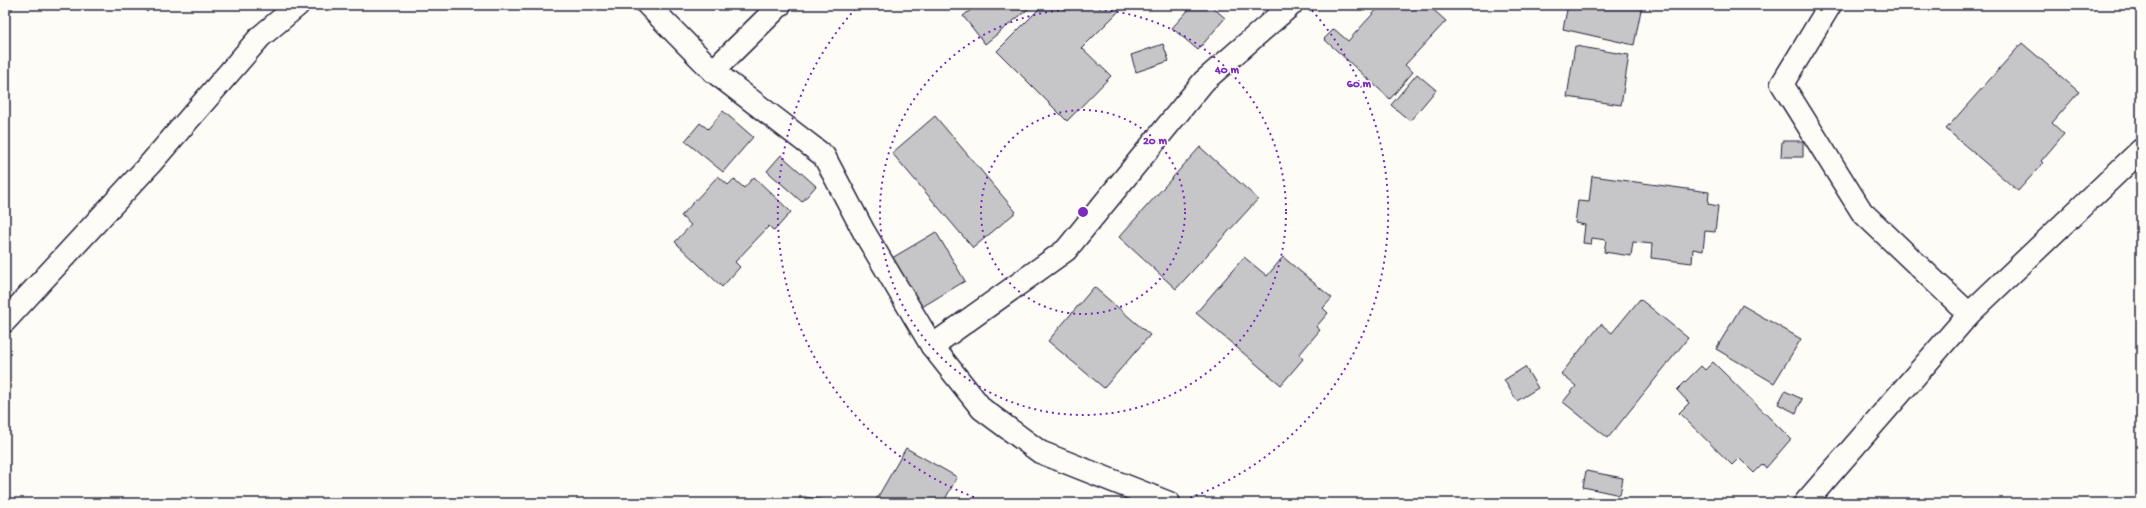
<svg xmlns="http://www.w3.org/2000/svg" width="2146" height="508" font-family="'Gochi Hand',sans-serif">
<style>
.building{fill:#c6c6c8;stroke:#22223b}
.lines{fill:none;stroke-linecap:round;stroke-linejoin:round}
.minor-casing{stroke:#22223b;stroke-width:25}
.minor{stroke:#fdfcf7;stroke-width:22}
.ring{fill:none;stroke:#7b2cbf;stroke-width:2;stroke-dasharray:2 4}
.centre{fill:#7b2cbf;stroke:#fdfcf7;stroke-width:2}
.ring-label{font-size:12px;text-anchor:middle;font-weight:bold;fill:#7b2cbf;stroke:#fdfcf7;stroke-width:3;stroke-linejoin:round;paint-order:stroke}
</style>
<rect width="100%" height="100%" fill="#fdfcf7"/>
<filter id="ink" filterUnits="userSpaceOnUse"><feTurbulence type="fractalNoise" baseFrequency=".025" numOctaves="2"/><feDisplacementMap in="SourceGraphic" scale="8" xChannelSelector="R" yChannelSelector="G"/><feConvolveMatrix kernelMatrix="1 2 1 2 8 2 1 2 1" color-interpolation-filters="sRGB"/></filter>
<g filter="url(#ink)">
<g class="building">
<polygon points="5,5 15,5 5,18"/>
<polygon points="140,5 155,5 147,12"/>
<polygon points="977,5 1033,5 985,44 963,16"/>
<polygon points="1043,5 1125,5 1082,48 1111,76 1067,121 997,51"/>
<polygon points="1193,5 1210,5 1225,18 1198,50 1172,28"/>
<polygon points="1381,5 1428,5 1446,21 1405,65 1413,72 1390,99 1324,39 1334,29 1348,41"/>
<polygon points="1568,5 1642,5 1634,45 1563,29"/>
<polygon points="2022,43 2079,92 2052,123 2064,134 2041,161 2043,163 2018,191 1946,129"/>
<polygon points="1163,44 1169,61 1136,72 1131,55"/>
<polygon points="1575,46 1629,55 1621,105 1567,97"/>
<polygon points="1417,74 1436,90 1410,121 1391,105"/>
<polygon points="723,111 753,137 723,172 685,141 700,123 708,129"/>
<polygon points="935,116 1016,212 973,248 892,153"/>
<polygon points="1782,141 1803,141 1803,157 1781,157"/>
<polygon points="1200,147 1258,199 1176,289 1119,237"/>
<polygon points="781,155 816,186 802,202 767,171"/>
<polygon points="718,176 728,185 734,179 744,188 754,177 791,212 774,231 769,226 735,262 740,267 722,287 675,242 691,225 681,216"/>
<polygon points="1592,176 1709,192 1708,204 1718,206 1715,232 1705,231 1703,251 1693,249 1692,263 1651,258 1652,244 1633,242 1631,256 1604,252 1606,240 1592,238 1591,244 1583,243 1585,225 1575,223 1578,201 1589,202"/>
<polygon points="936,232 965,281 917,310 887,261"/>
<polygon points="1244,257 1267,276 1283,257 1332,298 1323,308 1328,313 1316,327 1320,330 1299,355 1303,359 1281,385 1196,313"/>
<polygon points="1094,287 1150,335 1104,388 1048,341"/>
<polygon points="1640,299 1688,338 1608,438 1563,402 1576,386 1561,374 1601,324 1612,333"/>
<polygon points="1742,305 1801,339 1774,383 1716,349"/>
<polygon points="1713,362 1791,439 1766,468 1763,464 1754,473 1739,458 1732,465 1679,413 1689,403 1677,390 1701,366 1705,370"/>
<polygon points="1525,367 1538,388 1517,401 1504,380"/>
<polygon points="1785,391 1802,399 1796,413 1778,404"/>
<polygon points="906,448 957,477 943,503 881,503 876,500"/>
<polygon points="1586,471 1623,478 1620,495 1583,487"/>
<polygon points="800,496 835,502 834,503 799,503"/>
</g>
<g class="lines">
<g class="minor-casing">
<g id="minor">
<polyline points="648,5 713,71 824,156 864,232 932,346 982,409 1040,452 1169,503"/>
<polyline points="1830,5 1782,84 1862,212 1969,314"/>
<polyline points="713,71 780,5"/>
<polyline points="5,321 150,164 260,37 298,5"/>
<polyline points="932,346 1066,250 1204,81 1291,5"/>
<polyline points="1805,503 1969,314 2141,150"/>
</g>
</g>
<use href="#minor" class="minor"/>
</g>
</g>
<g class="ring">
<circle cx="1083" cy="212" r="102"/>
<circle cx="1083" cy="212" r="203"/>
<path d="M991 503A305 305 0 0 1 858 6M1308 6A305 305 0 0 1 1175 503"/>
</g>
<circle cx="1083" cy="212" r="6" class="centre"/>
<g class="ring-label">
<text x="1227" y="73">40 m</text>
<text x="1359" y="87">60 m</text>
<text x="1155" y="144">20 m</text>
</g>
<rect width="2146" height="508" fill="none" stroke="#fdfcf7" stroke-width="20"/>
<rect x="10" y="10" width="2126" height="488" fill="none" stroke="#22223b" stroke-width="1.5" filter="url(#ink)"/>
</svg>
